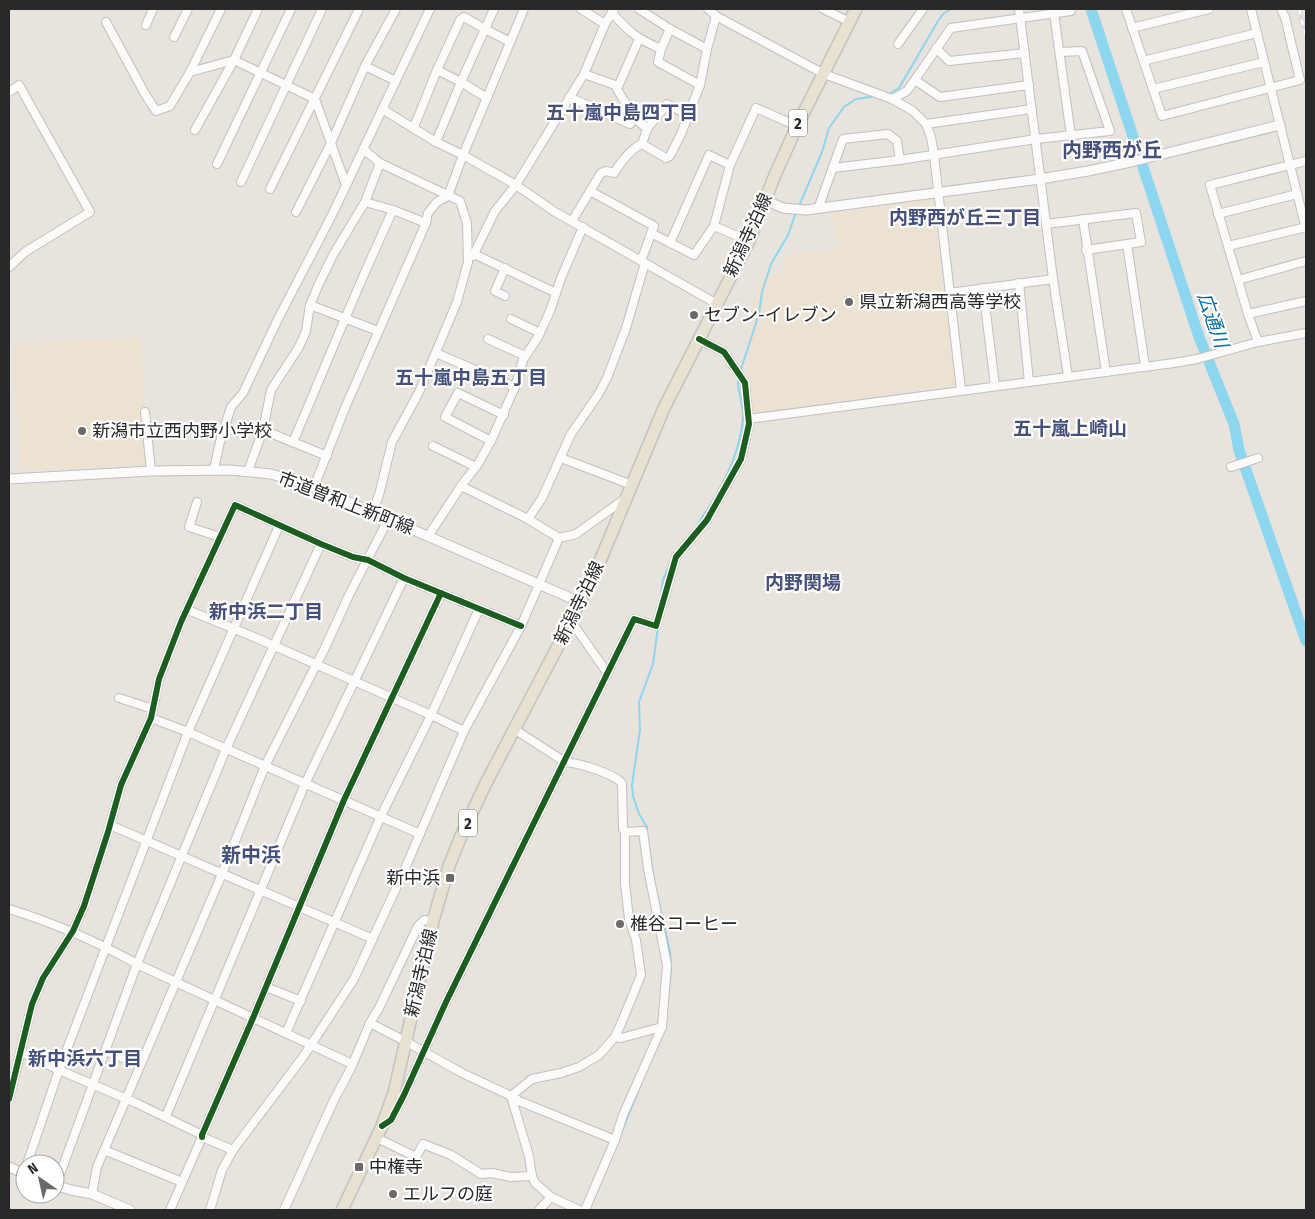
<svg xmlns="http://www.w3.org/2000/svg" width="1315" height="1219" font-family="'Fira Sans Condensed','Noto Sans JP',sans-serif">
<style>
.education{fill:#ece2d1}
.lines{fill:none;stroke-linecap:round;stroke-linejoin:round}
.stream{stroke:#8cd6ef;stroke-width:2}
.river{stroke:#8cd6ef;stroke-width:11}
.minor-casing{stroke:#c1bfbf;stroke-width:10}
.tertiary-casing{stroke:#c1bfbf;stroke-width:11}
.primary-casing{stroke:#c4c2c0;stroke-width:14}
.minor{stroke:#fcfbfa;stroke-width:8}
.tertiary{stroke:#fcfbfa;stroke-width:9}
.primary{stroke:#e7e1d1;stroke-width:11}
.rail-casing{stroke:#dcdcde;stroke-width:4}
.rail{stroke:#fff;stroke-width:2;stroke-dasharray:5.5;stroke-linecap:butt}
.cycleway-casing{stroke:#fff;stroke-width:9}
.cycleway{stroke:#1b5e20;stroke-width:6}
.poi-dot{fill:#6c6a68;stroke:#fff;stroke-width:2}
.labels{text-anchor:middle;dominant-baseline:central;stroke-width:4.5;stroke-linejoin:round;paint-order:stroke}
.shield{fill:#fff;stroke:#696969;stroke-width:1}
.shield-label{font-size:16px;font-weight:bold;fill:#292929}
.street-label{font-size:18px;fill:#292929;stroke:#fff}
.poi-label{font-size:18px;fill:#292929;stroke:#fff;text-anchor:start}
.neighbourhood-label{font-size:19px;font-weight:bold;fill:#46507c;stroke:#fff}
.water-label{font-size:19px;font-style:italic;fill:#046da1;stroke:#fff}
.quarter-label{font-size:20px;font-weight:bold;fill:#46507c;stroke:#fff}
</style>
<rect width="100%" height="100%" fill="#e8e3dd"/>
<g class="education">
<polygon points="931,199 956,385 751,413 748,370 754,297 760,277 786,273 783,256 836,248 832,214"/>
<polygon points="141,337 148,461 145,464 22,471 20,468 13,345"/>
</g>
<g class="lines">
<g class="stream">
<polyline points="889,94 899,88 938,21 943,14 951,9"/>
<polyline points="799,206 822,152 829,128 844,107 856,99 877,96"/>
<polyline points="740,372 759,314 762,292 771,264 788,235 796,212"/>
<path d="M688 538C713 503 740 461 743 417 744 404 737 392 738 379"/>
<polyline points="661,595 663,579 672,560"/>
<polyline points="647,833 647,827 639,814 633,796 632,785 640,730 639,702 653,664 658,627"/>
<polyline points="648,841 655,886 670,952 671,967 669,991"/>
<polyline points="615,1148 647,1069"/>
</g>
<polyline class="river" points="1091,9 1199,337 1234,424 1239,450 1306,641"/>
<g class="minor-casing">
<g id="minor">
<polyline points="494,9 485,29 510,42"/>
<polyline points="581,9 605,24"/>
<polyline points="639,9 670,29 707,49"/>
<polyline points="708,9 716,16 824,74 892,99 913,111 926,124 931,137 934,155 961,390"/>
<polyline points="823,9 850,22"/>
<polyline points="1019,9 1053,279 1068,376"/>
<polyline points="1126,9 1162,116 1300,80 1285,17 1281,9"/>
<polyline points="1251,9 1306,229"/>
<polyline points="1054,13 1071,136"/>
<path d="M613 14C630 33 638 39 661 49L658 62 700 85"/>
<polyline points="106,22 145,94 156,111 170,106 190,72 221,9"/>
<polyline points="146,25 153,9"/>
<polyline points="1132,28 1209,9"/>
<polyline points="174,37 188,9"/>
<polyline points="639,39 617,89 633,116 647,129 642,144"/>
<polyline points="898,44 923,9"/>
<polyline points="936,48 949,61 1025,53"/>
<polyline points="661,49 670,29"/>
<polyline points="1143,61 1257,33"/>
<polyline points="365,66 396,81"/>
<polyline points="437,70 460,20 464,17 485,29 461,82 487,98"/>
<polyline points="190,72 234,60 315,99 346,185"/>
<polyline points="584,74 618,86"/>
<polyline points="915,80 940,97 1029,85"/>
<polyline points="1153,89 1264,62"/>
<polyline points="9,92 19,85 90,212 25,252 9,267"/>
<polyline points="569,97 630,124 635,118"/>
<polyline points="892,99 907,91 951,28 1071,11 1071,9"/>
<polyline points="382,109 436,142 463,155 516,185 555,212 717,304"/>
<polyline points="926,124 1032,109"/>
<polyline points="414,127 437,70 461,82 436,142"/>
<polyline points="647,129 667,104 688,115"/>
<polyline points="195,130 234,60 258,9"/>
<polyline points="363,149 380,163"/>
<polyline points="217,164 291,9"/>
<polyline points="730,165 756,108 797,126"/>
<polyline points="833,168 900,160 1036,139 1110,131 1082,51 1060,52"/>
<polyline points="241,182 322,9"/>
<polyline points="270,189 359,9"/>
<polyline points="590,191 654,226 641,261"/>
<polyline points="365,202 380,163 460,201 467,223 468,262 457,302 419,392 392,442 379,495 373,511"/>
<polyline points="818,209 843,139 888,134 897,141 900,160"/>
<polyline points="393,210 426,223"/>
<polyline points="296,212 331,143 365,66 396,9"/>
<polyline points="1218,214 1297,194"/>
<polyline points="1083,219 1106,372"/>
<path d="M572 221 601 173 606 171 614 173C621 162 630 149 642 144L666 158 670 156 681 134 700 85 707 49 716 16"/>
<polyline points="1046,224 1136,213 1141,242 1086,250"/>
<polyline points="714,226 749,241"/>
<polyline points="651,233 694,255 714,226 730,165 709,155 670,243"/>
<polyline points="1127,244 1145,366"/>
<polyline points="1228,246 1306,227"/>
<polyline points="474,254 495,211 516,185 584,74 605,24 614,9"/>
<polyline points="473,256 474,254 556,293"/>
<polyline points="1238,280 1306,261"/>
<polyline points="1019,283 1029,382"/>
<polyline points="983,288 995,386"/>
<polyline points="949,293 1053,279"/>
<polyline points="505,296 495,291 505,268"/>
<polyline points="310,305 378,331"/>
<polyline points="1248,314 1306,301"/>
<polyline points="511,319 540,333"/>
<polyline points="488,339 525,356"/>
<polyline points="1258,342 1248,314 1210,185 1306,161"/>
<polyline points="436,353 515,387"/>
<polyline points="145,412 151,471"/>
<polyline points="748,419 1174,363 1197,359 1258,342 1306,333"/>
<polyline points="263,430 327,456"/>
<polyline points="491,441 445,417 458,393 504,415"/>
<polyline points="433,446 476,467"/>
<polyline points="561,458 632,485"/>
<polyline points="1231,467 1258,458"/>
<polyline points="214,469 220,442 231,407 243,393 278,319 332,215 430,9"/>
<path d="M248 471 263 430 271 390 299 347 306 331 310 305 318 286 333 255 365 202 393 210C357 287 326 365 293 442"/>
<polyline points="461,486 528,519 559,538 576,534 626,498"/>
<polyline points="314,487 345,408 426,223 428,213 437,202 448,196 463,155 524,9"/>
<polyline points="197,502 189,527 220,537"/>
<polyline points="528,519 542,498 571,434 598,395 607,378 626,328 645,263"/>
<polyline points="429,535 461,486 478,464 491,441 515,387 523,360 538,337 550,311 561,278 583,227"/>
<polyline points="188,610 261,640 431,715 464,731"/>
<polyline points="571,621 608,674"/>
<polyline points="119,698 153,709"/>
<polyline points="151,718 188,732 420,834"/>
<polyline points="110,825 373,939"/>
<path d="M9 909C54 923 96 941 137 964L352 1064"/>
<polyline points="266,987 301,1001"/>
<polyline points="370,1023 405,1041 462,1073 511,1096 519,1101 615,1140"/>
<polyline points="286,1033 381,816 431,715 479,609"/>
<polyline points="615,1037 621,1038 662,1027"/>
<polyline points="106,1051 140,1065"/>
<polyline points="21,1052 59,1070 136,1103 202,1135 253,1018 344,800 441,593"/>
<path d="M511 1096 532 1079 561 1073 579 1067 599 1055 615 1037 621 1024 641 975 636 940 629 919 625 883V832L623 829 622 783C612 773 579 763 565 762L514 729"/>
<polyline points="511,1096 529,1156 532,1176 535,1183 551,1197 579,1210"/>
<polyline points="9,1099 32,1004 43,978 73,931 84,906 108,832 121,785 151,718 159,679 181,622 235,505 321,544 353,557 368,560 404,578 521,626"/>
<polyline points="166,1116 305,784 404,578"/>
<polyline points="382,1126 391,1120 404,1095 446,1002 634,619 656,626 676,557 707,520 741,459 749,424 745,383 724,352 699,339"/>
<polyline points="377,1138 416,1157 423,1144 451,1155 481,1174 492,1173 511,1177 532,1176"/>
<polyline points="104,1150 182,1182"/>
<polyline points="27,1164 59,1070 188,732 279,526"/>
<polyline points="56,1185 137,964 226,749 321,544"/>
<polyline points="92,1194 97,1167 222,874 265,766 316,665 324,650 349,595 389,518"/>
<polyline points="170,1210 202,1137 233,1150"/>
<polyline points="210,1210 222,1170 233,1150 303,1057 354,979 404,871 464,731 521,626 559,538"/>
<polyline points="284,1210 334,1100 351,1068 370,1023 379,1008 418,926 424,920 433,921"/>
<polyline points="539,1210 551,1197"/>
<polyline points="585,1210 615,1140 623,1115 662,1027 667,965 648,869 643,831 625,832"/>
</g>
</g>
<g class="tertiary-casing">
<g id="tertiary">
<polyline points="765,200 783,208 806,210 1040,179 1088,171 1135,161 1280,125"/>
<polyline points="9,479 151,471 230,470 271,474 314,487 580,602"/>
<polyline points="202,1135 202,1137"/>
<polyline points="9,1167 25,1174"/>
<polyline points="55,1185 71,1190 92,1194 130,1210"/>
</g>
</g>
<g class="primary-casing">
<polyline id="primary" points="342,1210 382,1126 394,1093 433,921 449,866 461,836 486,783 557,648 600,561 664,408 749,241 775,175 797,126 856,9"/>
</g>
<use href="#minor" class="minor"/>
<use href="#tertiary" class="tertiary"/>
<use href="#primary" class="primary"/>
<g class="rail-casing">
<polyline id="rail" points="1299,9 1306,37"/>
</g>
<use href="#rail" class="rail"/>
<g class="cycleway-casing">
<g id="cycleway">
<polyline points="9,1099 32,1004 43,978 73,931 84,906 108,832 121,785 151,718 159,679 181,622 235,505 321,544 353,557 368,560 404,578 521,626"/>
<polyline points="382,1126 391,1120 404,1095 446,1002 634,619 656,626 676,557 707,520 741,459 749,424 745,383 724,352 699,339"/>
<polyline points="202,1137 202,1135 253,1018 344,800 441,593"/>
</g>
</g>
<use href="#cycleway" class="cycleway"/>
</g>
<g class="poi-dot">
<circle cx="849" cy="302" r="5"/>
<circle cx="694" cy="315" r="5"/>
<circle cx="82" cy="431" r="5"/>
<rect x="445" y="873" width="10" height="10" rx="2.5"/>
<circle cx="620" cy="924" r="5"/>
<rect x="354" y="1162" width="10" height="10" rx="2.5"/>
<circle cx="393" cy="1194" r="5"/>
</g>
<g class="labels">
<g class="shield">
<rect x="789" y="109.5" width="18" height="27" rx="4"/>
<rect x="459" y="809.5" width="18" height="27" rx="4"/>
</g>
<g class="shield-label">
<text x="798" y="123">2</text>
<text x="468" y="823">2</text>
</g>
<g class="street-label">
<text transform="translate(748 235) rotate(-65)">新潟寺泊線</text>
<text transform="translate(346 503) rotate(21)">市道曽和上新町線</text>
<text transform="translate(579 603) rotate(-64)">新潟寺泊線</text>
<text transform="translate(421 973) rotate(-77)">新潟寺泊線</text>
</g>
<g class="poi-label">
<text x="859" y="302">県立新潟西高等学校</text>
<text x="704" y="315">セブン-イレブン</text>
<text x="92" y="431">新潟市立西内野小学校</text>
<text x="440" y="878" text-anchor="end">新中浜</text>
<text x="630" y="924">椎谷コーヒー</text>
<text x="369" y="1167">中権寺</text>
<text x="403" y="1194">エルフの庭</text>
</g>
<g class="neighbourhood-label">
<text x="622" y="112">五十嵐中島四丁目</text>
<text x="965" y="217">内野西が丘三丁目</text>
<text x="471" y="377">五十嵐中島五丁目</text>
<text x="1070" y="428">五十嵐上崎山</text>
<text x="803" y="582">内野関場</text>
<text x="266" y="611">新中浜二丁目</text>
<text x="85" y="1058">新中浜六丁目</text>
</g>
<g class="water-label">
<text transform="translate(1213 320) rotate(71)">広通川</text>
</g>
<g class="quarter-label">
<text x="1112" y="150">内野西が丘</text>
<text x="251" y="855">新中浜</text>
</g>
</g>
<rect width="1315" height="1219" fill="none" stroke="#292929" stroke-width="20"/>
<g transform="translate(40 1179) rotate(326)"><circle r="24" fill="#ffffff" stroke="#a9a9a9"/>
<path d="M0-4L9 19L0 12L-9 19Z" fill="#6c6a68"/>
<text y="-8" font-size="14" font-weight="bold" text-anchor="middle" fill="#292929">N</text>
</g>
</svg>
